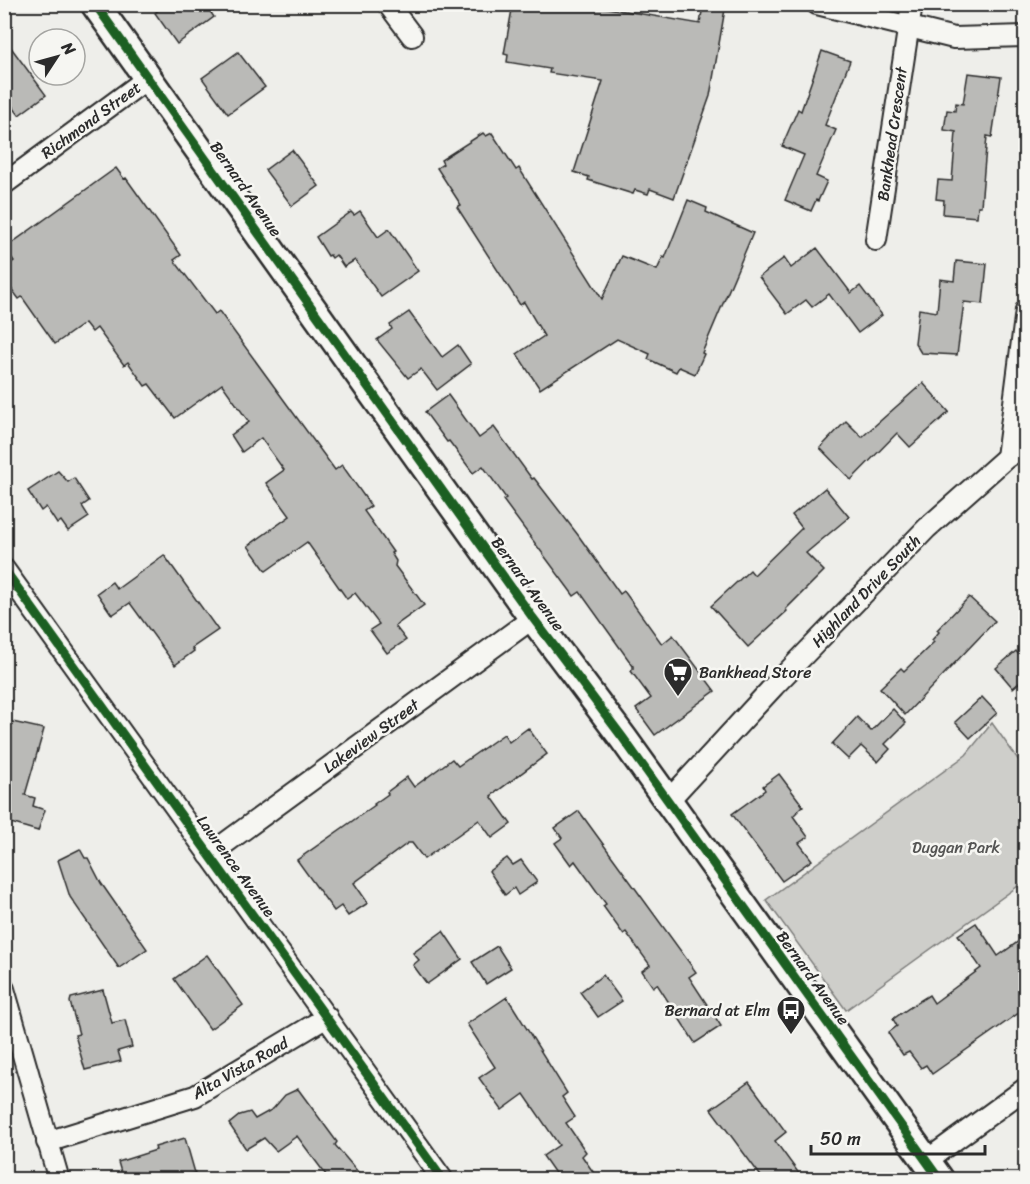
<svg xmlns="http://www.w3.org/2000/svg" width="1030" height="1184" font-family="Sriracha,sans-serif">
<style>
.green{fill:#cececa;stroke:#7c7c7a;stroke-width:1.5}
.building{fill:#babab7;stroke:#2b2b2b;stroke-width:1.5}
.lines{fill:none;stroke-linecap:round;stroke-linejoin:round}
.street-casing{stroke:#2b2b2b;stroke-width:24}
.secondary-casing{stroke:#2b2b2b;stroke-width:32}
.street{stroke:#f6f6f2;stroke-width:20}
.secondary{stroke:#f6f6f2;stroke-width:27}
.cycleway-casing{stroke:#f6f6f2;stroke-width:13}
.cycleway{stroke:#1b5e20;stroke-width:9}
.labels{text-anchor:middle;dominant-baseline:central;stroke-width:5;stroke-linejoin:round;paint-order:stroke}
.street-label{font-size:16px;fill:#2b2b2b;stroke:#f6f6f2}
.poi-label{font-size:16px;fill:#2b2b2b;stroke:#f6f6f2;text-anchor:start}
.park-label{font-size:16px;fill:#545453;stroke:#f6f6f2}
</style>
<rect width="100%" height="100%" fill="#eeeeea"/>
<filter id="ink" filterUnits="userSpaceOnUse"><feTurbulence type="fractalNoise" baseFrequency=".0167" numOctaves="2"/><feDisplacementMap in="SourceGraphic" scale="12" xChannelSelector="R" yChannelSelector="G"/><feConvolveMatrix kernelMatrix="1 2 1 2 8 2 1 2 1" color-interpolation-filters="sRGB"/></filter>
<g filter="url(#ink)">
<polygon class="green" points="992,723 1025,769 1025,881 846,1010 766,900 966,755"/>
<g class="building">
<polygon points="166,4 205,4 214,17 177,44 155,13"/>
<polygon points="513,4 584,4 700,24 703,5 725,9 710,96 674,198 650,189 648,194 635,190 633,194 588,180 589,177 574,172 603,81 549,73 550,69 507,62 508,55 504,54"/>
<polygon points="4,38 46,95 19,115 4,95"/>
<polygon points="822,51 850,61 825,125 836,130 816,176 827,181 818,201 816,200 811,211 785,200 804,155 782,146 798,109 801,111"/>
<polygon points="238,52 265,87 228,114 202,78"/>
<polygon points="968,73 1001,77 992,137 987,136 981,206 978,206 977,217 943,214 944,200 936,199 938,180 952,181 956,132 944,130 947,110 955,111 956,103 963,104"/>
<polygon points="483,133 486,136 492,133 516,170 519,168 602,299 622,256 657,270 663,257 665,258 688,200 707,208 706,212 753,233 702,353 704,354 695,374 679,367 676,372 648,359 650,354 617,339 540,389 517,354 544,336 524,302 520,305 457,207 461,205 437,168 443,164 441,160"/>
<polygon points="292,150 319,186 292,206 265,170"/>
<polygon points="116,168 124,179 126,178 181,255 174,260 215,314 219,311 335,470 342,465 371,506 364,511 393,552 391,553 396,561 395,566 424,605 395,626 406,640 387,653 370,630 379,624 355,593 347,599 307,542 266,571 248,546 290,516 266,483 284,470 261,438 242,452 231,435 249,422 222,384 175,418 149,384 145,386 128,362 124,365 97,328 92,332 85,323 55,344 22,297 19,299 4,279 4,268 14,261 5,248"/>
<polygon points="360,211 378,237 389,229 418,271 381,297 355,260 344,267 336,255 332,258 330,255 328,256 316,237 351,212 354,215"/>
<polygon points="817,248 851,293 860,286 882,315 858,333 829,294 812,307 806,300 787,314 759,277 784,258 791,268"/>
<polygon points="956,261 987,264 983,304 964,302 957,355 921,353 915,343 919,309 937,312 940,279 954,281"/>
<polygon points="409,312 442,357 458,345 471,364 437,390 421,369 408,378 377,340 392,329 390,325"/>
<polygon points="923,383 949,412 910,447 897,433 851,480 820,448 846,421 862,437"/>
<polygon points="448,395 479,438 494,427 532,479 534,478 578,535 620,594 624,591 662,644 673,635 715,691 655,735 636,709 651,698 631,671 633,669 633,666 580,592 574,596 503,500 506,498 483,466 473,473 449,441 447,442 425,412"/>
<polygon points="58,471 68,482 74,478 89,501 82,506 89,517 68,531 61,521 57,524 46,507 41,511 28,491"/>
<polygon points="825,488 849,517 806,553 824,571 786,609 787,611 748,647 711,606 750,570 754,575 802,528 792,515"/>
<polygon points="164,555 218,630 192,648 194,651 175,665 130,603 112,615 97,593 112,582 117,589"/>
<polygon points="969,597 995,621 905,715 880,688 901,668 904,671 934,642 932,640 939,632 937,630"/>
<polygon points="1016,651 1026,663 1026,677 1013,688 996,668"/>
<polygon points="982,697 997,713 970,738 955,722"/>
<polygon points="893,709 906,723 885,744 890,749 878,762 861,746 848,759 832,744 857,717 871,731"/>
<polygon points="8,721 44,729 25,795 35,798 33,806 45,810 38,831 4,821 4,732"/>
<polygon points="528,728 547,754 491,796 511,824 492,838 479,820 424,859 412,843 408,843 354,883 368,903 348,916 341,906 334,911 297,860 375,805 374,804 388,794 387,792 407,777 414,787 452,759 458,766 504,734 509,742"/>
<polygon points="779,774 803,806 793,816 808,837 799,843 812,860 782,881 732,814 765,790 763,786"/>
<polygon points="579,811 696,972 689,977 721,1026 695,1043 657,984 653,987 642,971 650,965 626,932 623,934 603,906 606,904 575,861 571,865 555,843 562,838 555,828"/>
<polygon points="80,849 85,858 88,858 101,883 147,949 119,968 70,897 58,860"/>
<polygon points="507,858 513,865 521,860 537,882 518,895 514,888 505,895 489,871"/>
<polygon points="976,923 998,956 1026,936 1026,1008 932,1074 926,1065 921,1068 909,1052 903,1055 888,1033 897,1026 893,1019 918,1002 929,995 934,1003 981,968 958,935"/>
<polygon points="443,931 462,959 427,984 413,965 419,960 413,953"/>
<polygon points="497,946 511,968 486,984 472,962"/>
<polygon points="207,955 243,1005 210,1029 174,979"/>
<polygon points="603,975 622,1001 598,1017 580,992"/>
<polygon points="103,990 112,1023 125,1020 132,1047 118,1051 121,1061 85,1070 75,1035 79,1034 70,1002 71,998"/>
<polygon points="507,997 567,1093 562,1097 575,1117 566,1123 586,1152 582,1156 598,1179 559,1179 543,1156 559,1145 524,1094 502,1110 479,1078 495,1067 467,1024"/>
<polygon points="749,1082 786,1132 775,1141 803,1179 763,1179 711,1109"/>
<polygon points="298,1089 337,1142 335,1145 364,1179 329,1179 297,1136 276,1151 264,1138 246,1149 229,1124 240,1115 250,1112 255,1119 273,1109 285,1095"/>
<polygon points="185,1138 195,1173 173,1179 123,1179 118,1162 156,1150 155,1147"/>
</g>
<g class="lines">
<g class="street-casing">
<g id="street">
<polyline points="388,4 412,36"/>
<polyline points="817,4 954,38 1026,36"/>
<polyline points="4,184 148,78"/>
<polyline points="876,240 912,4"/>
<polyline points="1007,457 1026,310"/>
<polyline points="4,569 443,1180"/>
<polyline points="668,801 774,686 927,528 1007,457 1026,446"/>
<polyline points="209,855 533,618"/>
<polyline points="4,989 59,1180"/>
<polyline points="47,1142 195,1096 327,1017"/>
<polyline points="926,1161 1026,1088"/>
</g>
</g>
<g class="secondary-casing">
<polyline id="secondary" points="95,4 533,618 623,738 940,1180"/>
</g>
<use href="#street" class="street"/>
<use href="#secondary" class="secondary"/>
<g class="cycleway-casing">
<g id="cycleway">
<polyline points="95,4 533,618 623,738 940,1180"/>
<polyline points="4,569 443,1180"/>
</g>
</g>
<use href="#cycleway" class="cycleway"/>
</g>
</g>
<defs>
<g id="supermarket-pin" transform="scale(1.5)"><path d="M0 17L-7.5 6A9.5 9.5 0 1 1 7.5 6Z" fill="#2b2b2b" stroke="#f6f6f2"/><path d="M-6-5.5h2.5l.6 2H6L4.5 2H-2.5L-4.4-4H-6ZM-1.5 3.2a1.3 1.3 0 1 0 .1 0ZM3 3.2a1.3 1.3 0 1 0 .1 0Z" fill="#fff"/></g>
<g id="bus-pin" transform="scale(1.5)"><path d="M0 17L-7.5 6A9.5 9.5 0 1 1 7.5 6Z" fill="#2b2b2b" stroke="#f6f6f2"/><path d="M-5-6H5V4H4V6H2V4H-2V6H-4V4H-5ZM-3.5-4V0h7V-4ZM-3.5 1.2v1.5H-2V1.2ZM2 1.2v1.5H3.5V1.2Z" fill="#fff"/></g>
</defs>
<g fill-rule="evenodd">
<use href="#supermarket-pin" x="678" y="672"/>
<use href="#bus-pin" x="791" y="1010"/>
</g>
<g class="labels">
<g class="street-label">
<text transform="translate(91 120) rotate(-36)">Richmond Street</text>
<text transform="translate(892 134) rotate(-82)">Bankhead Crescent</text>
<text transform="translate(246 189) rotate(55)">Bernard Avenue</text>
<text transform="translate(528 584) rotate(54)">Bernard Avenue</text>
<text transform="translate(866 591) rotate(-46)">Highland Drive South</text>
<text transform="translate(371 736) rotate(-36)">Lakeview Street</text>
<text transform="translate(236 866) rotate(54)">Lawrence Avenue</text>
<text transform="translate(813 978) rotate(54)">Bernard Avenue</text>
<text transform="translate(240 1068) rotate(-30)">Alta Vista Road</text>
</g>
<g class="poi-label">
<text x="699" y="672">Bankhead Store</text>
<text x="770" y="1010" text-anchor="end">Bernard at Elm</text>
</g>
<g class="park-label">
<text x="956" y="847">Duggan Park</text>
</g>
</g>
<rect width="1030" height="1184" fill="none" stroke="#f6f6f2" stroke-width="24"/>
<rect x="12" y="12" width="1006" height="1160" fill="none" stroke="#2b2b2b" stroke-width="2" filter="url(#ink)"/>
<g transform="translate(57 57) rotate(54)"><circle r="28" fill="#f6f6f2" stroke="#a5a5a2" stroke-width="1.5"/>
<path d="M0-4.5L10 22L0 15L-10 22Z" fill="#2b2b2b"/>
<text y="-9" font-size="16" font-weight="bold" text-anchor="middle" fill="#2b2b2b">N</text>
</g>
<path d="M811 1145v9h174v-9" fill="none" stroke="#2b2b2b" stroke-width="3"/>
<text x="820" y="1145" font-size="18" fill="#2b2b2b" stroke="#f6f6f2" stroke-width="4.5" paint-order="stroke">50 m</text>
</svg>
